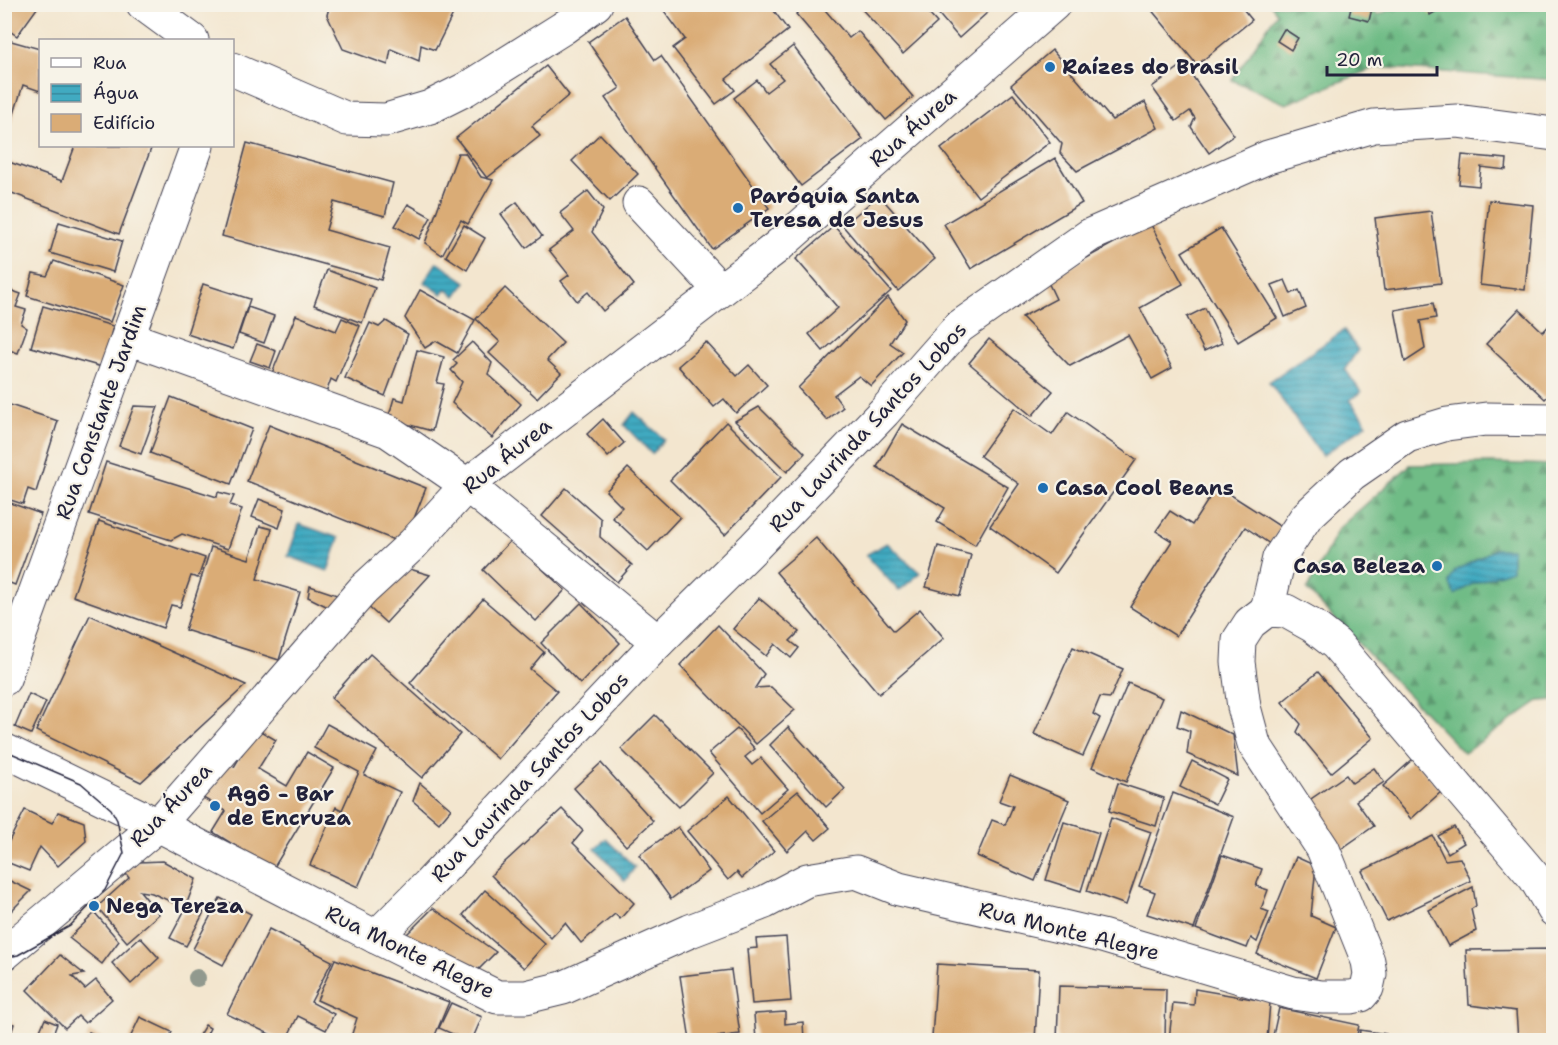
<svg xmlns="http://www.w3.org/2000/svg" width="1558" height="1045" font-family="'Shantell Sans',sans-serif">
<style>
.forest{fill:url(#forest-firs);stroke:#486f60;stroke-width:1.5}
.water{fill:url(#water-rules);stroke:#32667e;stroke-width:1.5}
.building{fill:#daac76}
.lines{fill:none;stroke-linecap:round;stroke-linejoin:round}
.minor-casing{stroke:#413f51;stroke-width:35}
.minor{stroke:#fff;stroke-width:33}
.tram{stroke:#22223b;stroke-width:1.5}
.tree{fill:#91998e}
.poi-dot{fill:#1f6fb2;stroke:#f7f3e8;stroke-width:2}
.labels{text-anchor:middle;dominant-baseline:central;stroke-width:4.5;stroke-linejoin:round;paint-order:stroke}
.poi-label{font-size:21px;font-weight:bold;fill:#22223b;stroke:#f7f3e8;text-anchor:start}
.street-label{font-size:21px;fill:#22223b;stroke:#f7f3e8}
</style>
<defs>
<pattern id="forest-firs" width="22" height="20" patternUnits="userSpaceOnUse" patternTransform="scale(1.5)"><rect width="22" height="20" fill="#6fbc86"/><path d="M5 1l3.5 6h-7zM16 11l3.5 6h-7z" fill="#5b986f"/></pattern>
<pattern id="water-rules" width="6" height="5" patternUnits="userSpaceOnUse" patternTransform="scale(1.5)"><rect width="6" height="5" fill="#41aac1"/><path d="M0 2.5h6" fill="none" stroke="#368a9e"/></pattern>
</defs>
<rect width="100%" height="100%" fill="#f7f3e8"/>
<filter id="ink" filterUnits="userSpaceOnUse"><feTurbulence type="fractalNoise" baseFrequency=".0167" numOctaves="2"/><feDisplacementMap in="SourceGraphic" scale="12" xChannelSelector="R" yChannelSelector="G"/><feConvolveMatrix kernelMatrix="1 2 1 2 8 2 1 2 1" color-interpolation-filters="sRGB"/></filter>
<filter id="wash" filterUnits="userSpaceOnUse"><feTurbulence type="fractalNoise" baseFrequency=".008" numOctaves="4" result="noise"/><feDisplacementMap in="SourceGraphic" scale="24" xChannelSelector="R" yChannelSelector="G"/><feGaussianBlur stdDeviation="1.35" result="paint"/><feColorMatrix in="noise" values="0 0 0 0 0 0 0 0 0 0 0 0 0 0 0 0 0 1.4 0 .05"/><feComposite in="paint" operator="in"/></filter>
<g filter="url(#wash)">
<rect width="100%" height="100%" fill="#f3e6cf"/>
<g class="forest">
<polygon points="1271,5 1362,5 1378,15 1401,5 1553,5 1553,80 1376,67 1286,104 1232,80 1277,13"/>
<polygon points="1490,463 1553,465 1553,700 1539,701 1464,753 1307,590 1338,529 1410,465"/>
</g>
<g class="water">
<polygon points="437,262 466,282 456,296 446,289 442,294 424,282"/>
<polygon points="1344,330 1358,350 1345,369 1361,392 1350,400 1367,424 1322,456 1269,382"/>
<polygon points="634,412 664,439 652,454 624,425"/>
<polygon points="299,524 339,538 328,571 288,556"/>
<polygon points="887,543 920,573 899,591 866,555"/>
<polygon points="1495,549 1512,549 1512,570 1472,584 1455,595 1449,582 1455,571"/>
<polygon points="606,839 635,867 625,881 595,848"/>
</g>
<g id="blocks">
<g class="building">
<polygon points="4,4 40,4 17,36 4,27"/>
<polygon points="330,4 453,4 455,10 435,50 421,45 419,61 391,49 388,65 343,49 327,15"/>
<polygon points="659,4 769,4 788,30 726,79 735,90 716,104 673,48 685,39"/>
<polygon points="807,4 820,4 849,38 858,31 913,97 886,120 796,14"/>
<polygon points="857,4 920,4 937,23 903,54"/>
<polygon points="930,4 997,4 959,38"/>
<polygon points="1154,4 1239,4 1252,20 1197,65 1150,8"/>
<polygon points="1352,4 1373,4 1369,21 1349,16"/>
<polygon points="1424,4 1449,4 1430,15"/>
<polygon points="625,16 655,60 661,56 769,208 712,249 605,98 620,88 588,42"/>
<polygon points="1284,29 1298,38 1291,50 1277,41"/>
<polygon points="4,39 40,49 40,91 23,85 5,143"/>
<polygon points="793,46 863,139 801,186 734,98 757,80 766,92 783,79 770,64"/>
<polygon points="1052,50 1112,120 1145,102 1158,128 1077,171 1060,153 1062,144 1011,85"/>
<polygon points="1184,64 1234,135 1209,153 1191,127 1195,118 1190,111 1176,121 1152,87"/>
<polygon points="546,66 569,95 532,126 540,136 487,178 456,138"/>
<polygon points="1013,94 1050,142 978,197 941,149"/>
<polygon points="600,134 638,174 610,201 572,161"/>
<polygon points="247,143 393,183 385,216 334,202 326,230 390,248 381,280 222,236"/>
<polygon points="75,146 152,146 119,234 4,190 4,174 9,162 62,181"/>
<polygon points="458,153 465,153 481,177 493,180 468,224 461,220 442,255 425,243"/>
<polygon points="1462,155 1507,159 1506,170 1481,167 1479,186 1459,184"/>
<polygon points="1055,158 1082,203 971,269 944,224"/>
<polygon points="588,191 603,210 592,232 634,285 603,311 588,292 577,301 561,281 569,275 549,250 574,231 560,213"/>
<polygon points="879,195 935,259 898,291 843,226"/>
<polygon points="1489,200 1533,205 1525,290 1480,285"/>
<polygon points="517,202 542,236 526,248 501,214"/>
<polygon points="408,204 431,217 419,239 395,226"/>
<polygon points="1431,211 1441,283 1384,290 1375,218"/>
<polygon points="59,222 122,241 113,272 50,253"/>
<polygon points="1150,223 1183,284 1140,308 1172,368 1152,379 1128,335 1070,366 1022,317 1056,299 1047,280"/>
<polygon points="464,225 485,238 467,270 446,256"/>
<polygon points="834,226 891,291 823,351 809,334 838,308 796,259"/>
<polygon points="1221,228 1277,318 1238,342 1182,252"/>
<polygon points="54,261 124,285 110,322 27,296 33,273 47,276"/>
<polygon points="327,270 375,288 362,323 314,305"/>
<polygon points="1285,280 1291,294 1299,290 1306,308 1285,317 1272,285"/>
<polygon points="203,284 250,299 233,349 187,334"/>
<polygon points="4,288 21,294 16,307 26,310 21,324 27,328 18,353 9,350 5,363"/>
<polygon points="505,288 563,343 547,360 561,373 537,398 489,353 500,342 476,319"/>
<polygon points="420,290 475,320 457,353 436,341 425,348 405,318"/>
<polygon points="888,297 905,320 890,343 903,352 871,386 859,376 834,395 843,407 827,420 798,388"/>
<polygon points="1433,303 1436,318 1420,321 1425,349 1405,362 1395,310"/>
<polygon points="43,306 113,326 102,367 31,347"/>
<polygon points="248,307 274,316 264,343 239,334"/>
<polygon points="1205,308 1222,343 1204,351 1187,317"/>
<polygon points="1519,309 1543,332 1554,320 1554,390 1545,399 1486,344"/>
<polygon points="296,315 336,331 342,318 360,326 336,382 331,379 325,396 272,373"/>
<polygon points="386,321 408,334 385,396 345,378 370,323 379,327"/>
<polygon points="989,339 1053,391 1032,416 969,363"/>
<polygon points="472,342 492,363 488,374 521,404 492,438 452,403 462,382 451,370 457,364 453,360"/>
<polygon points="706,342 737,376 749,365 767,385 736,413 724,399 714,407 678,366"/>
<polygon points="257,344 276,351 270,368 250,361"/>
<polygon points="417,350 444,357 437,383 444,384 432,431 388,419 394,398 404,401"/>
<polygon points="171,397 252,429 231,484 150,453"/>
<polygon points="10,405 58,421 36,492 28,489 23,504 4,498 4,422"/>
<polygon points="134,406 158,407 141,454 119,446"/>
<polygon points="759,407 805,453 787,472 735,421"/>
<polygon points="1014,408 1052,435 1068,412 1136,460 1056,573 990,526 1019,484 980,456"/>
<polygon points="603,419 624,443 608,457 587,434"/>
<polygon points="726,422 781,477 725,535 670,480"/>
<polygon points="902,424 1008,487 975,545 937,522 945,508 877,467"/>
<polygon points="269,425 426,488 404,544 247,481"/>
<polygon points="106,462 217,497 218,492 234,496 230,505 242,509 228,549 182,534 171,540 89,514"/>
<polygon points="628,468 680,517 648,551 612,517 622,507 606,491"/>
<polygon points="1217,486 1281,527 1270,544 1245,527 1176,636 1130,607 1172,541 1156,531 1170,511 1192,525"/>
<polygon points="566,488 601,519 600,537 632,565 617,582 542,516"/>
<polygon points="259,499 285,509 279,528 252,517"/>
<polygon points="5,501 41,514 15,585 5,581"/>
<polygon points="99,521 205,558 198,578 191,576 180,607 171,605 163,628 73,596"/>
<polygon points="260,526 272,529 257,579 300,592 279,660 185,630 211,547 249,559"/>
<polygon points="816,538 894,631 920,609 944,638 879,694 776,572"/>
<polygon points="511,540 565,590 536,621 483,570"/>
<polygon points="938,546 971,555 960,596 926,587"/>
<polygon points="396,565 430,575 386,623 363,602"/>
<polygon points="310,586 343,597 332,609 308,597"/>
<polygon points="759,598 799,632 790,641 799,648 791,658 775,644 766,656 733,629"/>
<polygon points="483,599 544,652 530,669 557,691 498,759 410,683"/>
<polygon points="581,603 620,643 580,684 541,643"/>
<polygon points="90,615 246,685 141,782 36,731"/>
<polygon points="718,625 764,674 755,688 771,687 795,710 756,744 680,665"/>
<polygon points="1073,647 1123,669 1110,698 1100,697 1093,714 1100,718 1083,756 1034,734"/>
<polygon points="370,654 460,734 422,778 331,698"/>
<polygon points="1318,672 1373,738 1331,773 1297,732 1301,724 1282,702"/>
<polygon points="1128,683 1162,698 1126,782 1092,767"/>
<polygon points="29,694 46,702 31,734 15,727"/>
<polygon points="1181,710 1233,735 1238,776 1187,754 1190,731 1177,726"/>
<polygon points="655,715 713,773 679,807 621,749"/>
<polygon points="327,724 377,751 364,775 400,792 358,887 310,865 336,807 342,810 359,772 314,748"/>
<polygon points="788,727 845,789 826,807 770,745"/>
<polygon points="257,729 276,740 258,769 287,786 307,752 334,768 273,869 213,832 226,811 203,798 225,762 234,767"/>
<polygon points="737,729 755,749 745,757 752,765 761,758 788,789 760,813 709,753"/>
<polygon points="1413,759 1442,791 1411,819 1383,786"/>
<polygon points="1192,761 1227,779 1215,804 1180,787"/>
<polygon points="601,763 653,821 626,846 574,788"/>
<polygon points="1374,768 1384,782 1356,801 1374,826 1341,849 1308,801 1346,775 1352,783"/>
<polygon points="1010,775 1069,800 1035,881 977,856 992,820 1005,825 1013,806 999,801"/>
<polygon points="420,783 451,809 439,823 413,801"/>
<polygon points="1118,783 1164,798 1156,826 1109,811"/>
<polygon points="798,791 830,828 816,840 808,831 787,851 762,821"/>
<polygon points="1173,793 1234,817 1194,929 1147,914 1155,892 1139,886"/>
<polygon points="729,796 774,851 742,878 737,872 728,880 687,831"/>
<polygon points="562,809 583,831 573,843 634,903 620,919 615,914 581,943 565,923 551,938 491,875"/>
<polygon points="25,810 52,823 58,812 84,822 86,841 58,866 40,847 29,871 4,861 4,851"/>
<polygon points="1111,818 1151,832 1126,905 1087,891"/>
<polygon points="1064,822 1099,833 1081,891 1046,880"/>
<polygon points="678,827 709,871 671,899 639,855"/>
<polygon points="1454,827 1464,843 1448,853 1438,836"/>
<polygon points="1433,836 1445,860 1460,858 1471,881 1387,921 1362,871"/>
<polygon points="1222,855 1262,869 1256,886 1268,890 1261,909 1269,912 1257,942 1251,938 1247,948 1196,929"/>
<polygon points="1296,857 1316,866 1311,916 1336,927 1316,978 1257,954"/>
<polygon points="163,861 196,879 185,908 152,893 140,891 159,914 127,942 97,907 129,878 124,871 139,862"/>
<polygon points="4,878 31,891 4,918"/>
<polygon points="1473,887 1476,906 1471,909 1476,931 1448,946 1429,910"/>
<polygon points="485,890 545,944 524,968 463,915"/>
<polygon points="220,898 251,914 223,965 193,949"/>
<polygon points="188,904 204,912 186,946 170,938"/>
<polygon points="433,908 496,952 476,972 406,935"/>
<polygon points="95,913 119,941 102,964 69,938"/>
<polygon points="269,929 332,961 311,1002 334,1014 326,1030 298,1016 286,1040 282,1040 227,1014"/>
<polygon points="140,937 159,958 131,984 112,963"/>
<polygon points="786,937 791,1001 752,1004 747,949 757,948 756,939"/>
<polygon points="1554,949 1554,1040 1518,1040 1516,1011 1469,1005 1466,950"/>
<polygon points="60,955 84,974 72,976 85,989 96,980 112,999 85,1023 78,1016 65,1028 27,990"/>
<polygon points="335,959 449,1002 433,1040 350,1040 357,1018 317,1000"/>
<polygon points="937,964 1039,970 1035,1040 932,1038"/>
<polygon points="731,970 740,1034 690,1040 680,976"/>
<polygon points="1059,986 1166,989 1165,1040 1057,1040"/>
<polygon points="1195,989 1270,1002 1267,1040 1169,1040 1173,1003 1194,1005"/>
<polygon points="451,1003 482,1017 472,1040 466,1040 439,1028"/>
<polygon points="1279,1008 1359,1025 1356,1040 1272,1040"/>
<polygon points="785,1012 785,1024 803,1022 804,1040 756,1040 754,1014"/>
<polygon points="140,1017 172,1032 168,1040 129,1040"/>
<polygon points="45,1019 57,1024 51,1040 36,1040"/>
<polygon points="4,1021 14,1024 9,1040 4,1040"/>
<polygon points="205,1025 210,1028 204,1040 196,1040"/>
<polygon points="1360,1030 1386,1034 1385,1040 1359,1040"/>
<polygon points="89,1032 107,1040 86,1040"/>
<polygon points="214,1037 238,1038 243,1040 213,1040"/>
</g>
</g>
</g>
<g filter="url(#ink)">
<use href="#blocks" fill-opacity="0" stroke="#413f51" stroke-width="1.5"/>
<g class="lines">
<g class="minor-casing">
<g id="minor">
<polyline points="143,4 192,40"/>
<polyline points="232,69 347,119 386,120 430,107 466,89 563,28 596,4"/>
<polyline points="639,203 720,290"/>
<polyline points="129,338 388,431 467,485 658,642"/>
<polyline points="1267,610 1279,558 1306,517 1352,474 1407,436 1447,424 1486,419 1554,420"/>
<polyline points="4,679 197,146"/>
<polyline points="4,750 158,825 376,937 497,997 526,997 563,988 690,931 765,902 807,880 856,872 899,889 1102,936 1293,993 1322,997 1351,997 1361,995 1367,988 1370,974 1368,961 1323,849 1254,744 1244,707 1238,662 1239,640 1250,623 1267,610 1286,611 1313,626 1336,644 1535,878 1554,910"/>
<polyline points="376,937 428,885 658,642 754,547 884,412 959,327 1090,235 1268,157 1374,126 1457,121 1554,134"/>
<polyline points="4,954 158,825 363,590 413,544 467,485 777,247 1054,4"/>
</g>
</g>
<use href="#minor" class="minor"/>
<polyline class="tram" points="4,750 81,783 111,809 117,820 124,853 105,890 70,926 18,955 4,958"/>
</g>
<circle class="tree" cx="197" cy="978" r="9"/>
</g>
<g class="poi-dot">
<circle cx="1050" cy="67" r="6"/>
<circle cx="738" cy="208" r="6"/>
<circle cx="1043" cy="488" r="6"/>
<circle cx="1437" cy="566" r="6"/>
<circle cx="215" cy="806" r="6"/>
<circle cx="94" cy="906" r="6"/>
</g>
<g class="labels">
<g class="poi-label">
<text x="1062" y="67">Raízes do Brasil</text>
<text x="750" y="196">Paróquia Santa<tspan x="750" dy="24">Teresa de Jesus</tspan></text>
<text x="1055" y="488">Casa Cool Beans</text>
<text x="1425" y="566" text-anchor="end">Casa Beleza</text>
<text x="227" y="794">Agô - Bar<tspan x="227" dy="24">de Encruza</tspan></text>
<text x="106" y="906">Nega Tereza</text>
</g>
<g class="street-label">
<text transform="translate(913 128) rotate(-41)">Rua Áurea</text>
<text transform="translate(101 412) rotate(-70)">Rua Constante Jardim</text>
<text transform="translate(868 427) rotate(-47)">Rua Laurinda Santos Lobos</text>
<text transform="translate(507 456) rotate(-39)">Rua Áurea</text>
<text transform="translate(530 777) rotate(-47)">Rua Laurinda Santos Lobos</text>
<text transform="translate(171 805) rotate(-46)">Rua Áurea</text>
<text transform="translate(1069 931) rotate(14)">Rua Monte Alegre</text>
<text transform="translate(410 952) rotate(26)">Rua Monte Alegre</text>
</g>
</g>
<rect width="1558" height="1045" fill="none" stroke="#f7f3e8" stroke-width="24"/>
<rect x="39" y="39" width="195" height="108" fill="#f7f3e8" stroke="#a29fa3" stroke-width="1.5"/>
<rect x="51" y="58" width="30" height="9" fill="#ffffff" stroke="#a29fa3" stroke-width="1.5"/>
<text x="93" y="69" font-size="18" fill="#22223b">Rua</text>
<rect x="51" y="84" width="30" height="18" fill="url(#water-rules)" stroke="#a29fa3" stroke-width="1.5"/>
<text x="93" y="99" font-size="18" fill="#22223b">Água</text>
<rect x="51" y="114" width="30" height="18" fill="#daac76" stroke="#a29fa3" stroke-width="1.5"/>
<text x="93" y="129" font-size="18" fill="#22223b">Edifício</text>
<path d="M1327 66v9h110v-9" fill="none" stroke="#22223b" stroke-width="3"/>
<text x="1336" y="66" font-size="18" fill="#22223b" stroke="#f7f3e8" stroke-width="4.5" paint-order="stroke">20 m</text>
</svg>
